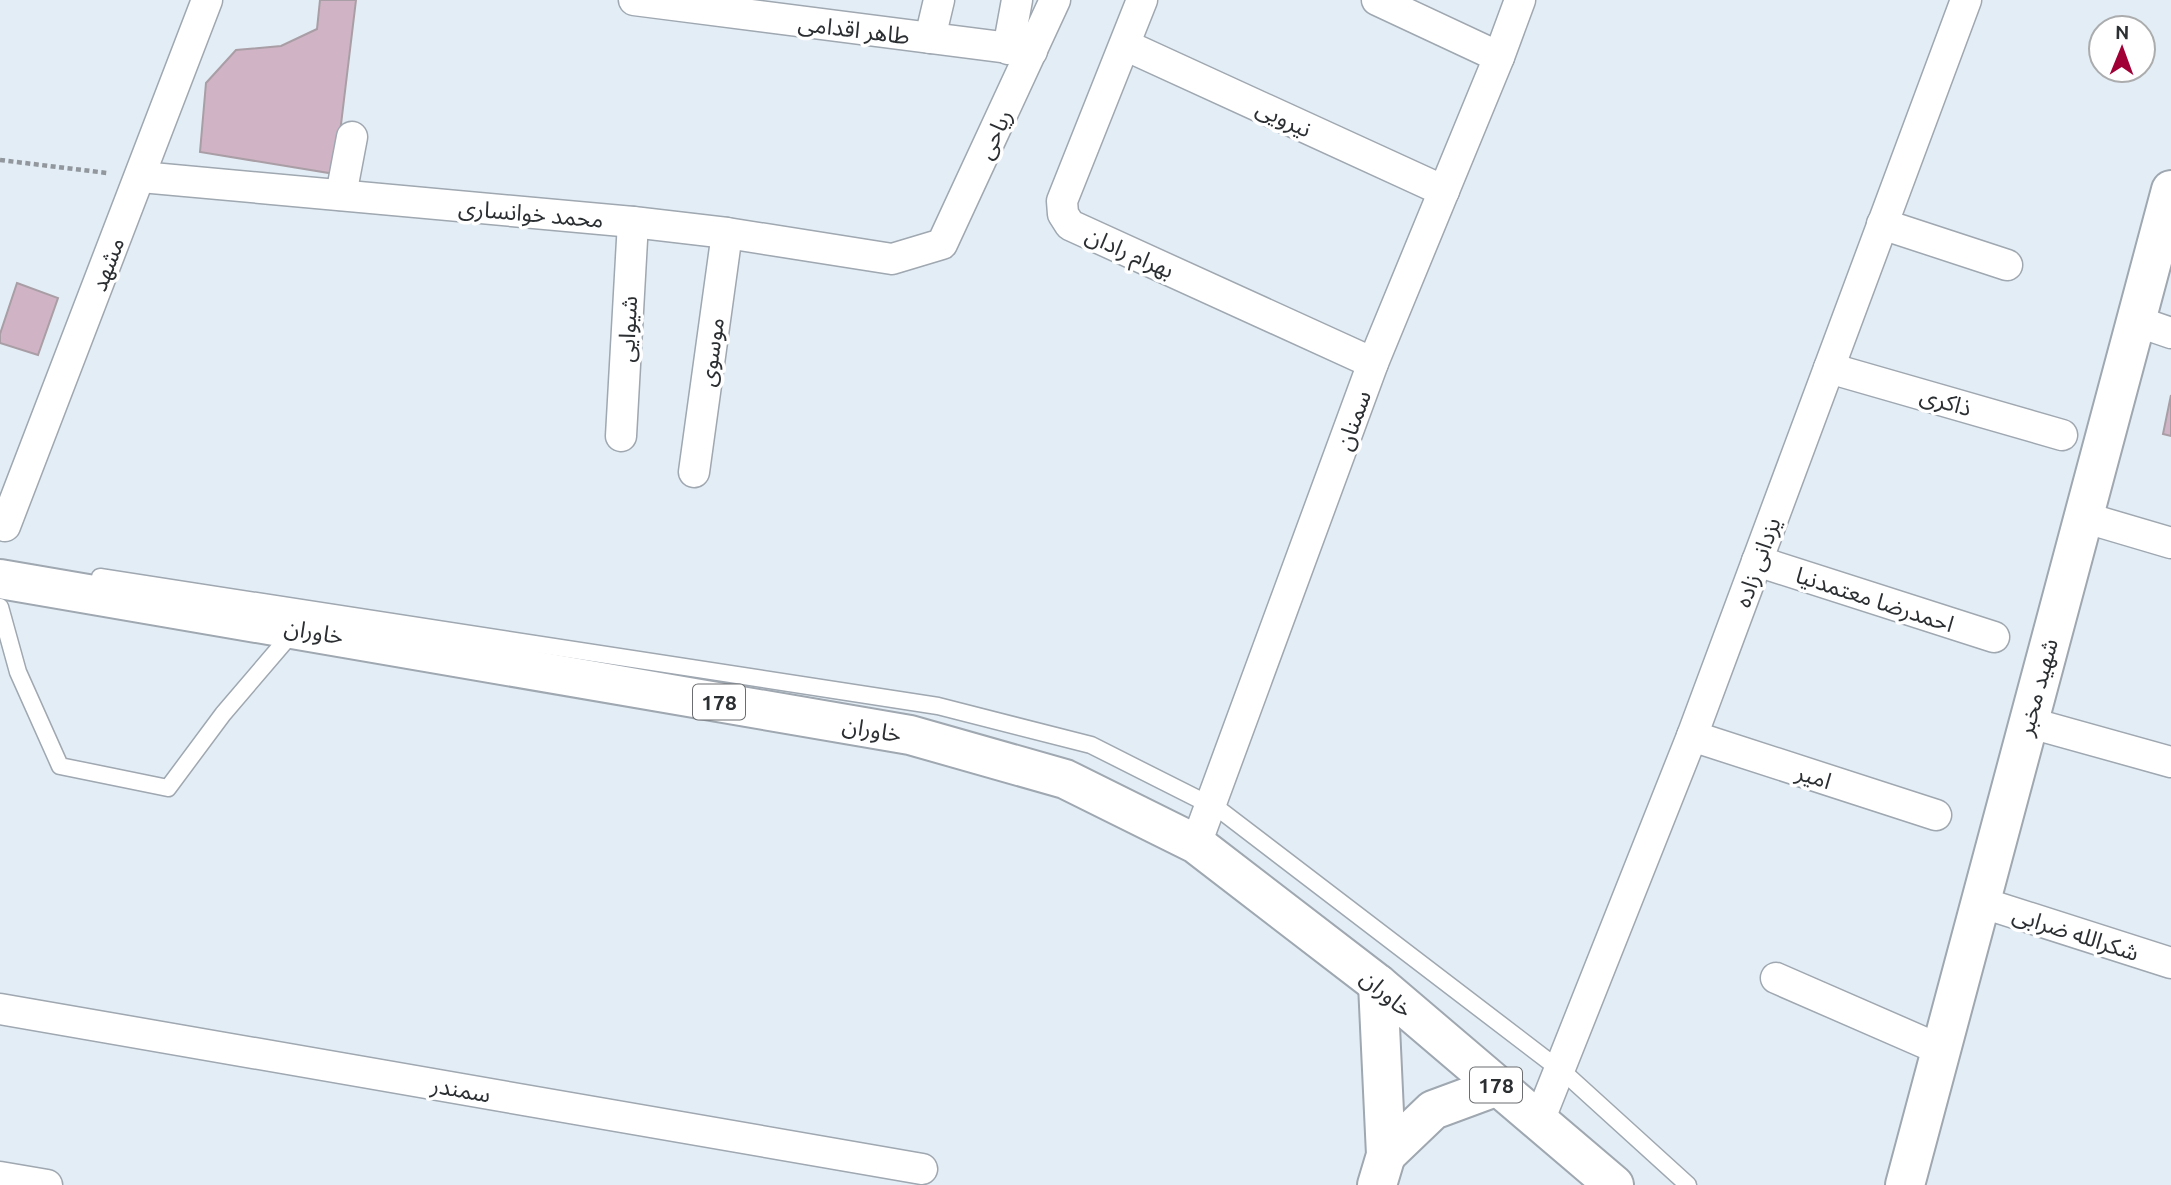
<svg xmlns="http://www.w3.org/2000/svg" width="2171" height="1185" font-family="Ubuntu,'Noto Sans Arabic',sans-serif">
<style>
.building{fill:#d0b4c5;stroke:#a99ea5;stroke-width:2}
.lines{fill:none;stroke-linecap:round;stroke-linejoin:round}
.service-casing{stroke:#9fa7b0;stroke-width:19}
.minor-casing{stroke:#9fa7b0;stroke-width:33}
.tertiary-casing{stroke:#9fa7b0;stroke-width:42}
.secondary-casing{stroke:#9fa7b0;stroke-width:42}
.primary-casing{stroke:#9fa7b0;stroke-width:42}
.path{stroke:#91979d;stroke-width:4.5;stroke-dasharray:5 3.5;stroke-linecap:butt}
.service{stroke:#fff;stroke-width:16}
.minor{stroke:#fff;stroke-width:30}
.tertiary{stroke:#fff;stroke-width:38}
.secondary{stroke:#fff;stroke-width:38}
.primary{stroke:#fff;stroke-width:38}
.labels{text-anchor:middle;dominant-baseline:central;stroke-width:7;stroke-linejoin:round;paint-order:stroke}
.shield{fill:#fff;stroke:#6b6d70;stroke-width:2}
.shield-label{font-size:21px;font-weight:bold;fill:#2c2f32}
.street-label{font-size:23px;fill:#2c2f32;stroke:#fff}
</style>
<rect width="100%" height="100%" fill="#e3edf5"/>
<g class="building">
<polygon points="320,0 356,0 335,174 200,152 206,83 236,50 281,46 317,29"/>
<polygon points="17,283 58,298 38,355 0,343 0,334"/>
<polygon points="2171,395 2171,436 2163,434"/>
</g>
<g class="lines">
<g class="service-casing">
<g id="service">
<polyline points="100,577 938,706 1091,745 1220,810 1568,1076 1688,1185"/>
<polyline points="0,607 18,672 60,766 168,788 223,714 293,632"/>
</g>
</g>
<g class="minor-casing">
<g id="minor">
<polyline points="634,0 1032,51"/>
<polyline points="1142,0 1062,201 1063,214 1070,225 1373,363"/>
<polyline points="1377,0 1499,57"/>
<polyline points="930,38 939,0"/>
<polyline points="1125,45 1444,191"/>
<polyline points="1008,49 1017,0"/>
<polyline points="141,177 633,222 727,233 892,259 942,244 1055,0"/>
<polyline points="341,195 352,137"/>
<polyline points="1882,224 2007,265"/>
<polyline points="2136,321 2171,333"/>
<polyline points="1829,368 2062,435"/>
<polyline points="621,436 633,222"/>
<polyline points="694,472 727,233"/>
<polyline points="2083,517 2171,543"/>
<polyline points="5,526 207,0"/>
<polyline points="1757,561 1994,637"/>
<polyline points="2027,722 2171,762"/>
<polyline points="1692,736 1936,815"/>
<polyline points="1196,844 1373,363 1499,57 1520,0"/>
<polyline points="1980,902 2171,963"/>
<polyline points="1776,978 1941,1050"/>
<polyline points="0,1009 922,1169"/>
<polyline points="1539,1121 1692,736 1966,0"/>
<polyline points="0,1177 47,1185"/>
</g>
</g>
<g class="tertiary-casing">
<g id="tertiary">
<polyline points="1386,1155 1433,1110 1498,1086"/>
<polyline points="1377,1185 1386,1155 1378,984"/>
</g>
</g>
<g class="secondary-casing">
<polyline id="secondary" points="1905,1185 2171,190"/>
</g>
<g class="primary-casing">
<polyline id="primary" points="0,579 910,735 1065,779 1196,844 1378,984 1614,1185"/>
</g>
<polyline class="path" points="0,160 107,173"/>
<use href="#service" class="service"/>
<use href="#minor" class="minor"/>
<use href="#tertiary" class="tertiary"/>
<use href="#secondary" class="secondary"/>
<use href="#primary" class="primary"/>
</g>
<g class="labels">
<g class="shield">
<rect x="693" y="684.5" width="52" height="35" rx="5"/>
<rect x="1470" y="1067.5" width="52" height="35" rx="5"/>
</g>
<g class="shield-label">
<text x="719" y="702">178</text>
<text x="1496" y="1085">178</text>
</g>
<g class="street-label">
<text transform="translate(854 29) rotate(7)">طاهر اقدامی</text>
<text transform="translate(1284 118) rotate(25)">نیرویی</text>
<text transform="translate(994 134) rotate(-65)">ریاحی</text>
<text transform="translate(531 213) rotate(5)">محمد خوانساری</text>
<text transform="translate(1130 252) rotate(24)">بهرام رادان</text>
<text transform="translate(107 264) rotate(-69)">مشهد</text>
<text transform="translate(627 329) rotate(-87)">شیوایی</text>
<text transform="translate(711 352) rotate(-82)">موسوی</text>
<text transform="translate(1946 401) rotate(16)">ذاکری</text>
<text transform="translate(1353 420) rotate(-70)">سمنان</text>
<text transform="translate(1757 562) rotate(-70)">یزدانی زاده</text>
<text transform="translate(1875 599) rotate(18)">احمدرضا معتمدنیا</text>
<text transform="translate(314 631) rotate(10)">خاوران</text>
<text transform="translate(2037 687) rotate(-75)">شهید مخبر</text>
<text transform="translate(872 729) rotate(10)">خاوران</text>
<text transform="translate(1814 776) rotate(18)">امیر</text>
<text transform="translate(2076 933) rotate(18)">شکرالله ضرابی</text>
<text transform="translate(1387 993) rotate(40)">خاوران</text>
<text transform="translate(461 1089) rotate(10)">سمندر</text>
</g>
</g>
<g transform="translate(2122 49) rotate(1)"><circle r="33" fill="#ffffff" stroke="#abacad" stroke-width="2"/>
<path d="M0-5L12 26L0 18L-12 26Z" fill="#a10037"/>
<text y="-10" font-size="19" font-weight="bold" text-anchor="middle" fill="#2c2f32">N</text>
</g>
</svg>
